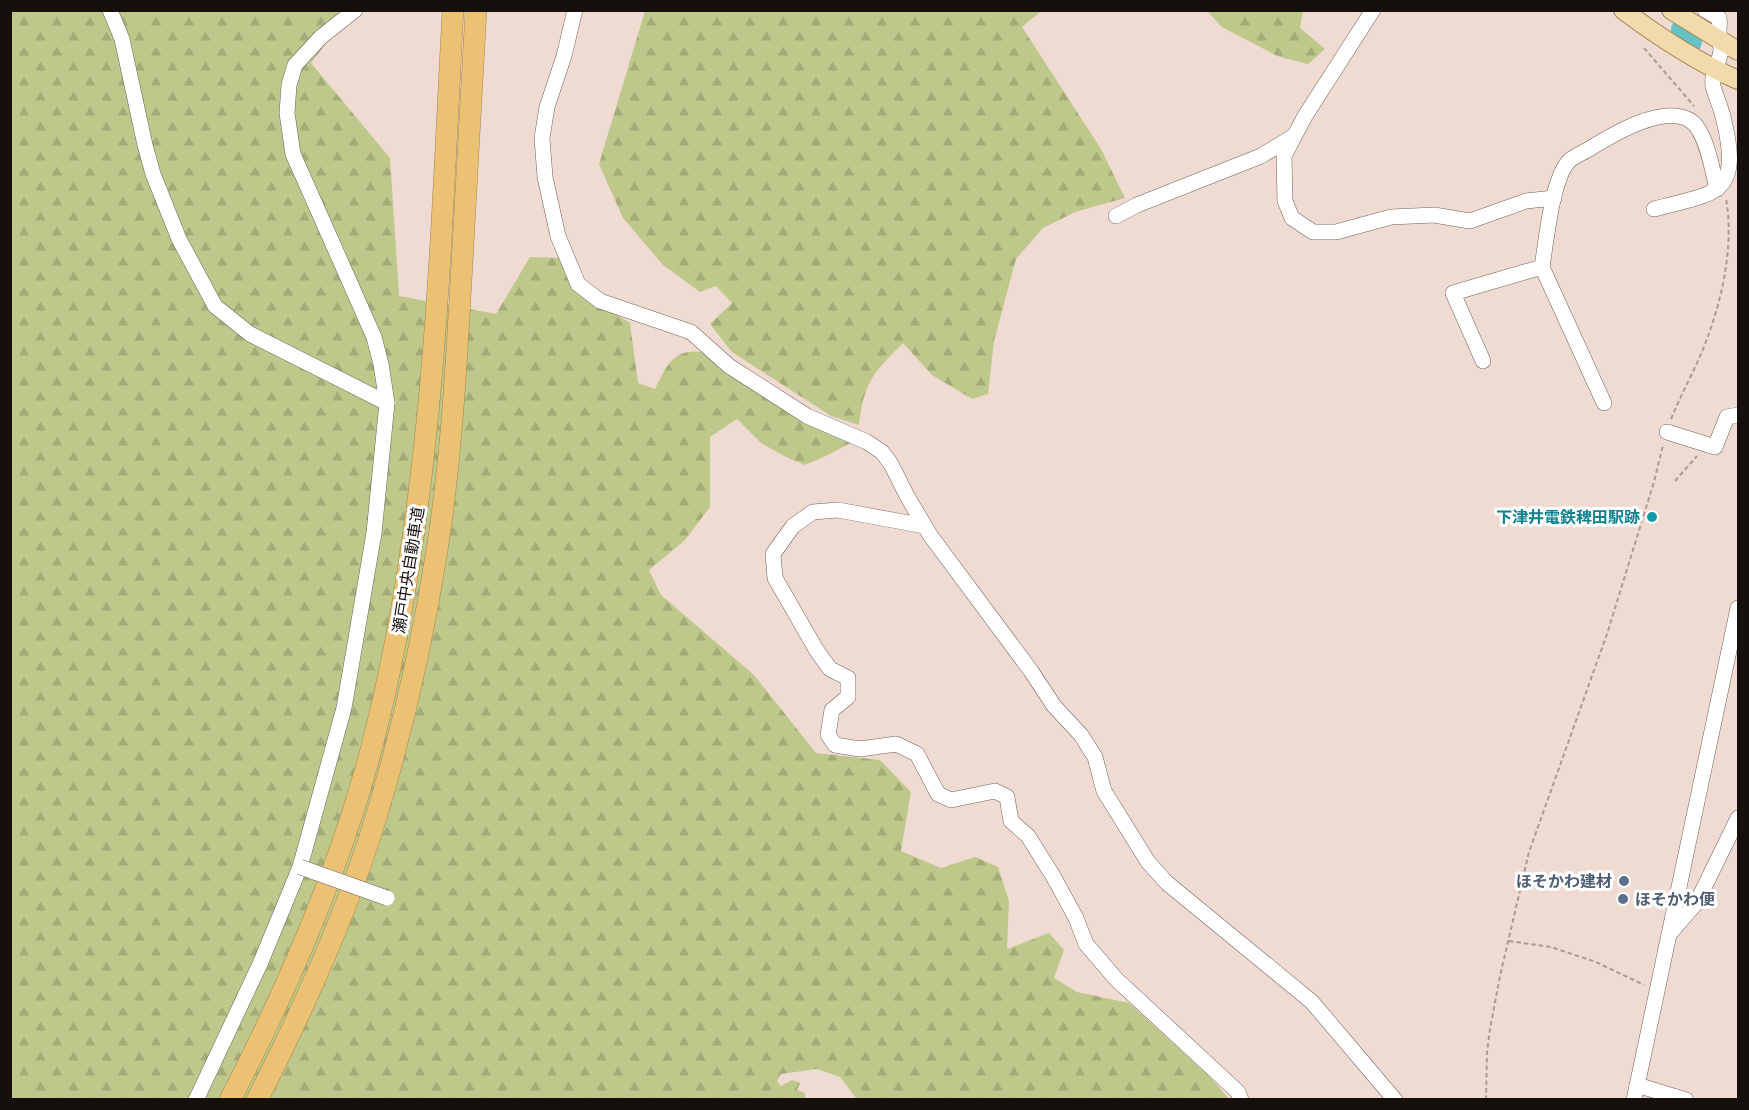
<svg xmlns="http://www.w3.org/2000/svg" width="1749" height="1110" font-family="'IBM Plex Sans','Noto Sans JP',sans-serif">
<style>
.forest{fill:url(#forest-firs)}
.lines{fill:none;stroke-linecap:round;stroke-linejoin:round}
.river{stroke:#66c2c5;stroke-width:26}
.minor-casing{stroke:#716058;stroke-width:16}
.major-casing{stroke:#a08450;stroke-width:20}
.highway-casing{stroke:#a08450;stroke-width:22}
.path{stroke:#aa9b93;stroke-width:2;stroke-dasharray:4.5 3;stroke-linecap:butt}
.minor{stroke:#fff;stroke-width:15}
.major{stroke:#f3daac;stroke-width:18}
.highway{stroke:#ebc274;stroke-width:21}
.minor-bridge-casing{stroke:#716058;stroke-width:16;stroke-linecap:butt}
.minor-bridge{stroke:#fff;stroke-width:15}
.culture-dot{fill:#0f9aa8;stroke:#fff;stroke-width:2}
.service-dot{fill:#5c6f8a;stroke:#fff;stroke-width:2}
.labels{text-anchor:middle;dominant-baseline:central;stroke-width:6;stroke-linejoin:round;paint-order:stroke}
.culture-label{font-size:16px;font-weight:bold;fill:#0d838f;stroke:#fff;text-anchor:end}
.street-label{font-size:16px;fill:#16100d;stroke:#fff}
.service-label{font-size:16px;font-weight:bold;fill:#4e5e75;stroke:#fff;text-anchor:end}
</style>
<defs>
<pattern id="forest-firs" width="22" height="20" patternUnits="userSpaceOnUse" patternTransform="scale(1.5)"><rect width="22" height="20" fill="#bec88b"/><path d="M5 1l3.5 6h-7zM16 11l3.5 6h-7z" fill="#a3ab77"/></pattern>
</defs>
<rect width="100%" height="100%" fill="#efdbd2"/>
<g class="forest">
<path d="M10 11H351L311 63 390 158 399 296 496 314 530 257 559 258 573 288 630 323 638 383 655 389C667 365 673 348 704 352L854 441 826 456 805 465 786 457 761 443 737 419 710 437V507L685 540 649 570 661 595 754 675 816 753 880 760 911 792 901 851 941 868 975 857 998 867 1009 901 1007 949 1049 933 1064 950 1054 978 1077 992 1129 1003 1211 1078 1228 1098 855 1099 856 1098 840 1077 817 1069 781 1074 777 1081 781 1086 792 1080 800 1083 797 1090 805 1093V1100L11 1099Z"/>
<path d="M645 11H1041L1022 27 1101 149 1125 198 1075 212 1043 228 1016 259 994 341 988 394 972 399 932 375 903 343C873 373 864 382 859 425L831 416 732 352 710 324 732 303 716 286 700 292 663 265 623 218 599 164Z"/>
<polygon points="1207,11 1303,11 1300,28 1325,49 1308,64 1277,56 1222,27"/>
</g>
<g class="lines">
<polyline class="river" points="1684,30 1689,41"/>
<g class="minor-casing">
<g id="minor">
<polyline points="110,10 122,39 145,145 153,174 179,239 215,306 250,334 387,403"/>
<polyline points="575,10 564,56 547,107 542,138 545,177 558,236 578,284 600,301 691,332 729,366 807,416 867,442 882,452 891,464 907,496 930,535 1031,671 1054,706 1081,735 1095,757 1104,791 1148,862 1167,883 1312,1002 1395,1100"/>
<polyline points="1373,10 1305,116 1284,156 1285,201 1292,218 1313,232 1336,232 1391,217 1434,215 1470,221 1526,201 1554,198"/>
<path d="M1654 209C1715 193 1742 196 1724 121 1722 109 1716 98 1713 86 1711 73 1720 62 1721 50 1721 44 1719 38 1719 31 1719 26 1720 23 1719 18L1705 10"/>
<polyline points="1116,216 1137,205 1261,156 1294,136"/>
<polyline points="1542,267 1604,403"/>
<path d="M1483 361 1453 293 1542 267C1546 243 1552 178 1569 161 1574 156 1583 153 1589 149 1612 135 1664 103 1691 121 1706 131 1713 172 1717 189"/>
<polyline points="1667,432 1715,447 1727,417 1738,415"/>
<polyline points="925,526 838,510 813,512 793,526 773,554 775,578 817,651 830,669 848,678 848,697 832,710 828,735 835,745 860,749 896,744 917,754 938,794 951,800 995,791 1007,797 1011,821 1028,836 1053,876 1076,918 1086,944 1116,979 1238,1092 1241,1100"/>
<polyline points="1671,932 1697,902 1738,818"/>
<polyline points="1637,1085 1686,1100"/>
<polyline points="196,1100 260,964 300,867 344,708 374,533 387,403 381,364 374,337 293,154 287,113 289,85 295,65 321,37 355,10"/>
<polyline points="1634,1100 1738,608"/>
</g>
</g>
<g class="major-casing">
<g id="major">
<path d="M1623 10C1659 37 1697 62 1738 80"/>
<polyline points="1671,10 1738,51"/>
</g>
</g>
<g class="highway-casing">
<g id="highway">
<path d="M230 1100C292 980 347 853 378 722 435 488 440 250 453 10"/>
<path d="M257 1100C304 1008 348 912 377 814 403 728 423 639 437 550 451 461 456 371 461 281 466 191 471 101 476 10"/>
</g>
</g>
<g class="path">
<polyline points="1644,48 1694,106"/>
<path d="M1671 419C1682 392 1697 366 1707 339 1723 296 1734 244 1726 198"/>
<polyline points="1675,481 1697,456"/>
<polyline points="1509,941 1551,947 1596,962 1644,985"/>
<polyline points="1486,1100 1487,1052 1490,1029 1500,976 1529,852 1607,634 1654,482 1663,445"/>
</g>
<use href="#minor" class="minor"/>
<use href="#major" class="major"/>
<use href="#highway" class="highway"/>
<g class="minor-bridge-casing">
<polyline id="minor-bridge" points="300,867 387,898"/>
</g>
<use href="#minor-bridge" class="minor-bridge"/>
</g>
<circle class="culture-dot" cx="1652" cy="517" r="6"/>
<g class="service-dot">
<circle cx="1624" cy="881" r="6"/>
<circle cx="1623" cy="899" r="6"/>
</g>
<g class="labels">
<g class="culture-label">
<text x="1640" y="517">下津井電鉄稗田駅跡</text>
</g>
<g class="street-label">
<text transform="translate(408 570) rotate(-81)">瀬戸中央自動車道</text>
</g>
<g class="service-label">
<text x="1612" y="881">ほそかわ建材</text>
<text x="1635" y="899" text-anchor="start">ほそかわ便</text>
</g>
</g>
<rect width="1749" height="1110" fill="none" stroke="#16100d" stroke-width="24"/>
</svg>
